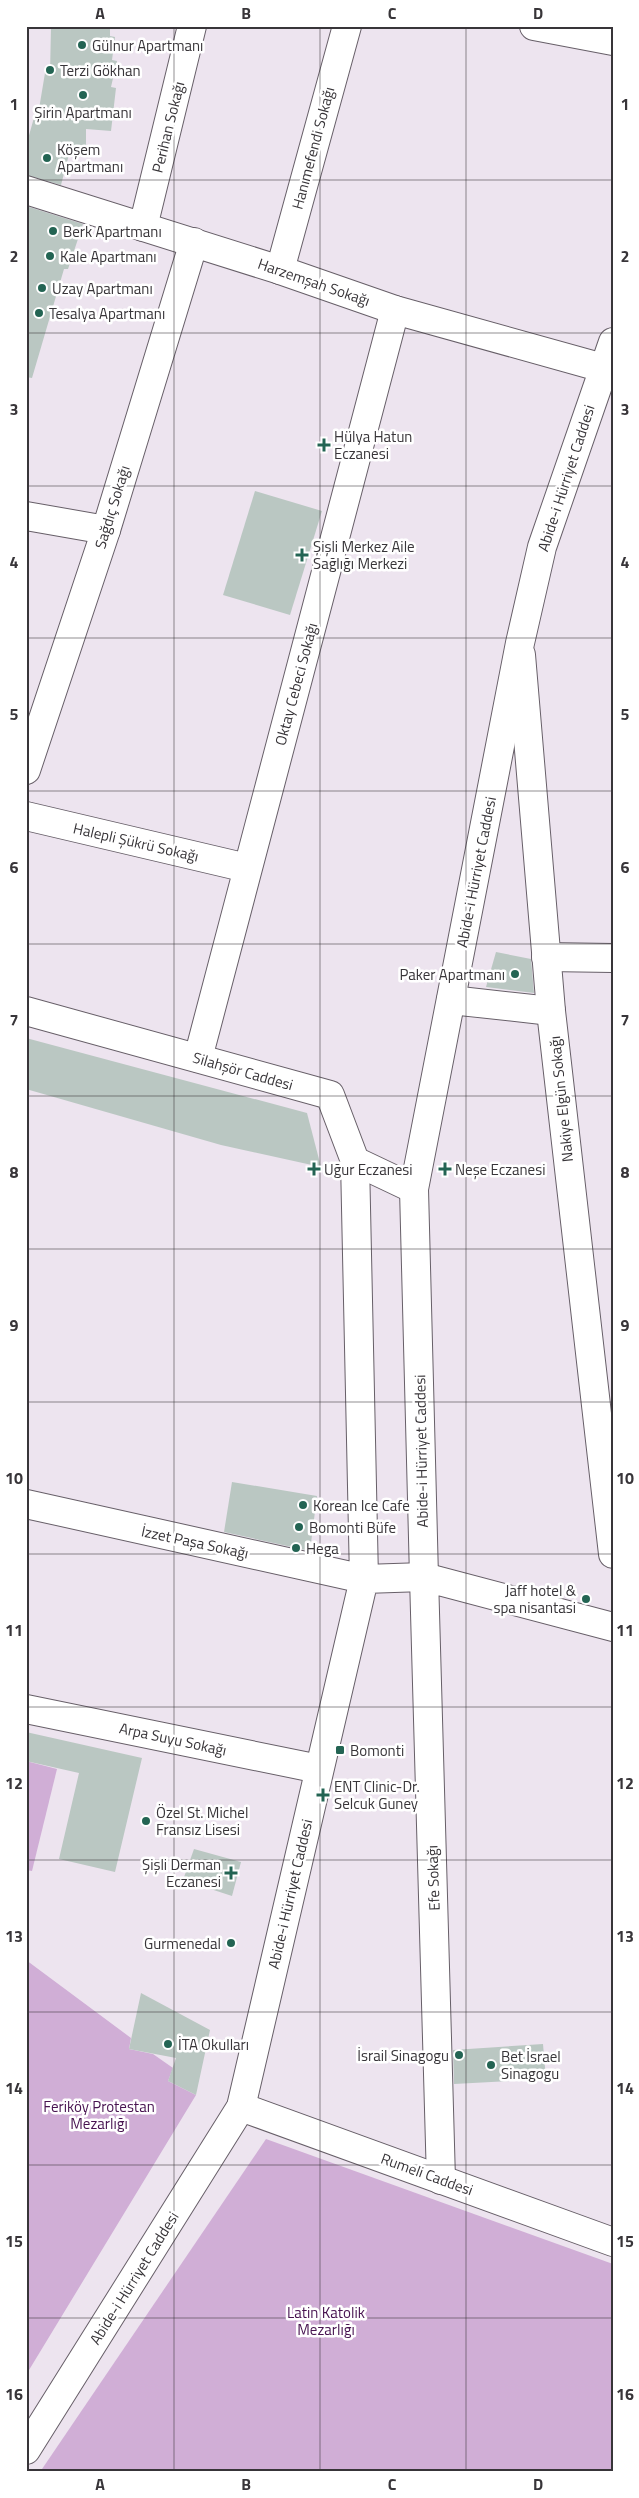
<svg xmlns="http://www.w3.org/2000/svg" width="639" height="2498" font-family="'Titillium Web',sans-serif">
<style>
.green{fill:#d0aed6}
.building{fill:#bac7c2}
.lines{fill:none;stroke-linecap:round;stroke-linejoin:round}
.minor-casing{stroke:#675f68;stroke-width:30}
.major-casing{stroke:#675f68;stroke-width:30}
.minor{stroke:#fff;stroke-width:28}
.major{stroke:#fff;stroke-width:28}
.grid{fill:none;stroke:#383539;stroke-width:1;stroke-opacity:0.55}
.poi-dot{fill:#236453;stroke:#fff;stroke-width:2}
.labels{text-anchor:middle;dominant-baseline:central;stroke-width:5;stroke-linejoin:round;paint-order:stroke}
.poi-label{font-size:15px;fill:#383539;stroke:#fff;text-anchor:start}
.street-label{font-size:15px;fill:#383539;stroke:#fff}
.park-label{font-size:15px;fill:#471350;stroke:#fff}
.neatline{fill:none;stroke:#383539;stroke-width:2}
.grid-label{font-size:16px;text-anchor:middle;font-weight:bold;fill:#383539}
</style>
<rect width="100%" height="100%" fill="#ede4ef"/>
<g class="green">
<polygon points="26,1761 57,1769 32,1871 26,1870"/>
<polygon points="26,1960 131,2038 129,2049 153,2054 173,2068 168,2081 196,2095 26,2375"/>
<polygon points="266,2139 613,2264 613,2472 40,2472"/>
</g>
<g class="building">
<polygon points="51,26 110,26 110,36 115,37 112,60 117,61 111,87 116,88 111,131 86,129 86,147 71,147 61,185 26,175 26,146 37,107 39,109 45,73 50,74"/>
<polygon points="26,206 83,224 68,269 64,269 32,378 26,377"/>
<polygon points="255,491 322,511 290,615 223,595"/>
<polygon points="496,952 531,959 534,993 486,987"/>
<polygon points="26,1038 307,1113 321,1167 221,1145 26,1089"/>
<polygon points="232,1482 317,1496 310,1551 224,1532"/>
<polygon points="26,1732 142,1758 115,1872 59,1859 79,1773 26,1761"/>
<polygon points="194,1849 241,1862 232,1896 183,1880"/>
<polygon points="141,1993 210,2030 196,2095 168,2081 176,2058 129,2049"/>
<polygon points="543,2044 546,2079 454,2084 453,2050"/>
</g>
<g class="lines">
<g class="minor-casing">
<g id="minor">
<polyline points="534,26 613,41"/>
<polyline points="26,190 280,270 395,310 603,368"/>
<polyline points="143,227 192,26"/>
<polyline points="280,270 347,26"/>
<polyline points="26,516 106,530"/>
<polyline points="521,655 551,1011 613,1554"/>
<polyline points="26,770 106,530 194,242"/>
<polyline points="26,816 247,868"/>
<polyline points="546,957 613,958"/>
<polyline points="451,1000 551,1011"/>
<polyline points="26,1011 330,1095 355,1161 414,1189"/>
<polyline points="198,1058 395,310"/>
<polyline points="26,1504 364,1579 355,1161"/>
<polyline points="26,1709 319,1769"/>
<polyline points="441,2180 424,1577 613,1627"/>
</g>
</g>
<g class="major-casing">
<g id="major">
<polyline points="241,2107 613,2242"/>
<polyline points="26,2450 241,2107 364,1579 424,1577 414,1189 520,643 542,547 613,342"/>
</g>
</g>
<use href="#minor" class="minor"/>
<use href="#major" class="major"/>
</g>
<path class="grid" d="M174 26V2472M320 26V2472M466 26V2472M26 180H613M26 333H613M26 486H613M26 638H613M26 791H613M26 944H613M26 1096H613M26 1249H613M26 1402H613M26 1554H613M26 1707H613M26 1860H613M26 2012H613M26 2165H613M26 2318H613"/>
<g class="poi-dot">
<circle cx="82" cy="45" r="5"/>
<circle cx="50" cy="70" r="5"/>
<circle cx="83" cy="95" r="5"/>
<circle cx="47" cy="158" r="5"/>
<circle cx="53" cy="231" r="5"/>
<circle cx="50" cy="256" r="5"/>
<circle cx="42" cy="288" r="5"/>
<circle cx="39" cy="313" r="5"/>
<path d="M321.5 437.5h5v5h5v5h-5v5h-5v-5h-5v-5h5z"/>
<path d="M299.5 547.5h5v5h5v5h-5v5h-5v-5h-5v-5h5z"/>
<circle cx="515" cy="974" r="5"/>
<path d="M311.5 1161.5h5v5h5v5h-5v5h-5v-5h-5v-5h5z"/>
<path d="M442.5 1161.5h5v5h5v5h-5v5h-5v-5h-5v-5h5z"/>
<circle cx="303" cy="1505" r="5"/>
<circle cx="299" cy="1527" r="5"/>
<circle cx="296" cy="1548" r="5"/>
<circle cx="586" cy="1599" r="5"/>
<rect x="335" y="1745" width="10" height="10" rx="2.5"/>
<path d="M320.5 1787.5h5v5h5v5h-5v5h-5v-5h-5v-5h5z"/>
<circle cx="146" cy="1821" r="5"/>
<path d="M228.5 1865.5h5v5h5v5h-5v5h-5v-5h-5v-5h5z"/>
<circle cx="231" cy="1943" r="5"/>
<circle cx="168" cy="2044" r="5"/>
<circle cx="459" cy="2055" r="5"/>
<circle cx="491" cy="2065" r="5"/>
</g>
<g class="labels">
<g class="poi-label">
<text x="92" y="45">Gülnur Apartmanı</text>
<text x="60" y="70">Terzi Gökhan</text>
<text x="83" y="112" text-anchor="middle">Şirin Apartmanı</text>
<text x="57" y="149">Köşem<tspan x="57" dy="17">Apartmanı</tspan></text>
<text x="63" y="231">Berk Apartmanı</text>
<text x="60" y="256">Kale Apartmanı</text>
<text x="52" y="288">Uzay Apartmanı</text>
<text x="49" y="313">Tesalya Apartmanı</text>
<text x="334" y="436">Hülya Hatun<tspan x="334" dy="17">Eczanesi</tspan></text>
<text x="313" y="546">Şişli Merkez Aile<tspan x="313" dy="17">Sağlığı Merkezi</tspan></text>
<text x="505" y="974" text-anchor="end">Paker Apartmanı</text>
<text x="324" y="1169">Uğur Eczanesi</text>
<text x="455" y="1169">Neşe Eczanesi</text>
<text x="313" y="1505">Korean Ice Cafe</text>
<text x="309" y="1527">Bomonti Büfe</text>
<text x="306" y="1548">Hega</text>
<text x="576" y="1590" text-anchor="end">Jaff hotel &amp;<tspan x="576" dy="17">spa nisantasi</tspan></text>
<text x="350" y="1750">Bomonti</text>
<text x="334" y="1786">ENT Clinic-Dr.<tspan x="334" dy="17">Selcuk Guney</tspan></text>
<text x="156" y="1812">Özel St. Michel<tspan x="156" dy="17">Fransız Lisesi</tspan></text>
<text x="221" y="1864" text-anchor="end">Şişli Derman<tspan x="221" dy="17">Eczanesi</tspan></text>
<text x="221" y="1943" text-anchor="end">Gurmenedal</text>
<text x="178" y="2044">İTA Okulları</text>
<text x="449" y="2055" text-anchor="end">İsrail Sinagogu</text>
<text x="501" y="2056">Bet İsrael<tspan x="501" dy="17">Sinagogu</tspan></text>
</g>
<g class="street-label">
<text transform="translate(168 127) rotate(-76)">Perihan Sokağı</text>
<text transform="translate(313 148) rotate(-75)">Hanımefendi Sokağı</text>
<text transform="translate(314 282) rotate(19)">Harzemşah Sokağı</text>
<text transform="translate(566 478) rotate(-72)">Abide-i Hürriyet Caddesi</text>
<text transform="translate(112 507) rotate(-73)">Sağdıç Sokağı</text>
<text transform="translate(296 684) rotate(-75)">Oktay Cebeci Sokağı</text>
<text transform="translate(136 842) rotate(13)">Halepli Şükrü Sokağı</text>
<text transform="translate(476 872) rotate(-79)">Abide-i Hürriyet Caddesi</text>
<text transform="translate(243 1071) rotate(16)">Silahşör Caddesi</text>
<text transform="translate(561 1099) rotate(-96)">Nakiye Elgün Sokağı</text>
<text transform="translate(421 1451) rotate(-91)">Abide-i Hürriyet Caddesi</text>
<text transform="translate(195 1542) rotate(12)">İzzet Paşa Sokağı</text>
<text transform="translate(173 1739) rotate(12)">Arpa Suyu Sokağı</text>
<text transform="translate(433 1878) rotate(-92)">Efe Sokağı</text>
<text transform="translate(290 1894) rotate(-77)">Abide-i Hürriyet Caddesi</text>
<text transform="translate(427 2174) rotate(20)">Rumeli Caddesi</text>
<text transform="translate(134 2278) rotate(-58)">Abide-i Hürriyet Caddesi</text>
</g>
<g class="park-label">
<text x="99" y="2106">Feriköy Protestan<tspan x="99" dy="17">Mezarlığı</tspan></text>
<text x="326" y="2312">Latin Katolik<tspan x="326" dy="17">Mezarlığı</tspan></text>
</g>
</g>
<rect width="639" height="2498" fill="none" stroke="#ffffff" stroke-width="55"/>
<rect x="28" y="28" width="584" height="2442" class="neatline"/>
<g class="grid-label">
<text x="100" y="19">A</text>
<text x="246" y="19">B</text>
<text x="392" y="19">C</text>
<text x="538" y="19">D</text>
<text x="14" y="110">1</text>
<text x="625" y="110">1</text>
<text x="14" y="262">2</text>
<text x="625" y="262">2</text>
<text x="14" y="415">3</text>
<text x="625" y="415">3</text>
<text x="14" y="568">4</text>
<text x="625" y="568">4</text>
<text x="14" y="720">5</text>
<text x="625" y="720">5</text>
<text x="14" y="873">6</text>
<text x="625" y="873">6</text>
<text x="14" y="1026">7</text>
<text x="625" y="1026">7</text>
<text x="14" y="1178">8</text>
<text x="625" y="1178">8</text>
<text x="14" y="1331">9</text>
<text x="625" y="1331">9</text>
<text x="14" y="1484">10</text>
<text x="625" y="1484">10</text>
<text x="14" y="1636">11</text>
<text x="625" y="1636">11</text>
<text x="14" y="1789">12</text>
<text x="625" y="1789">12</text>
<text x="14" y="1942">13</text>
<text x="625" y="1942">13</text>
<text x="14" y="2094">14</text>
<text x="625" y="2094">14</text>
<text x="14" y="2247">15</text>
<text x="625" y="2247">15</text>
<text x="14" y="2400">16</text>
<text x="625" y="2400">16</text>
<text x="100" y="2490">A</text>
<text x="246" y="2490">B</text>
<text x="392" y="2490">C</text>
<text x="538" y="2490">D</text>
</g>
</svg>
